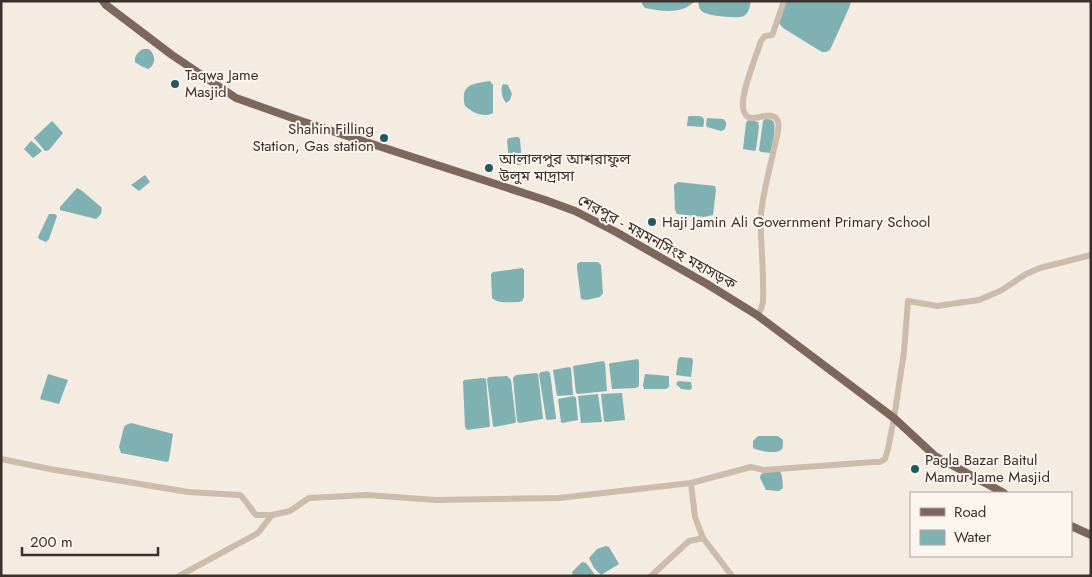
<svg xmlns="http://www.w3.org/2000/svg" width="1092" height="577" font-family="Jost,'Noto Sans Bengali',sans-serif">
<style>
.water{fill:#7fb0b2}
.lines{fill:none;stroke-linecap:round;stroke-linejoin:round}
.minor{stroke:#cdbbac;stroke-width:6}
.major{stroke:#7d675c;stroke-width:8}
.poi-dot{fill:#1f5a5e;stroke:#fbf5ee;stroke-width:2}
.labels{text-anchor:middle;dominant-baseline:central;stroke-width:4;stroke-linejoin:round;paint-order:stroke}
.poi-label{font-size:15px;fill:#3b302b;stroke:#fbf5ee;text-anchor:start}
.street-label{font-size:15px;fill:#3b302b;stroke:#fbf5ee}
</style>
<rect width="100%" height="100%" fill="#f4ebe1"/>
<g class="water">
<path d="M642 1H695C682 15 661 11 645 8L642 4Z"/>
<path d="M698 1H751C750 6 749 13 744 16 738 19 709 16 703 12 699 10 699 5 698 1Z"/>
<polygon points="786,1 850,1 851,2 849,8 830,50 826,52 822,52 783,28 779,23"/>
<path d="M143 49H149C156 55 156 65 148 69L141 66 135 62C134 56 138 52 143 49Z"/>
<path d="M490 81 493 85V113C484 118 473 113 465 106 460 84 472 84 490 81Z"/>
<path d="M503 84 508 85 512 94 510 100 506 103C502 98 500 89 503 84Z"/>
<path d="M689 116C700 116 707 114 703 127L687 126 688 117Z"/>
<path d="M707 118 723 119C727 121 727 126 724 130L721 131 707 127 706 125Z"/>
<path d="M765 119C768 119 771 119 773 121 777 125 772 147 770 153L761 152 759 150 763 121Z"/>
<polygon points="750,120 758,122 759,127 756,149 755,151 743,149 746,123 747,121"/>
<polygon points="52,121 63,133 49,150 45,151 34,138"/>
<polygon points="516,137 518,137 520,139 522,163 520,165 511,164 509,162 507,140 509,138"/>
<polygon points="31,141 34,143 42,151 33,158 24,149"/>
<polygon points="145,175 150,182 139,191 131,185"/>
<polygon points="678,182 715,186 716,190 713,215 704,217 677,214 675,210 674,185"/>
<path d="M77 188 81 190 101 207C103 212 100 216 96 219L60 210V207Z"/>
<polygon points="49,214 55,214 57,216 49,239 46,242 39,239 38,237"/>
<polygon points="580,262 598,262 601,265 603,293 600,297 586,300 581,299 577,268 577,264"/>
<path d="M522 268 524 270V297L522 301 519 302C510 302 499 304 492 298L491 274 493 272Z"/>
<polygon points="680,357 692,358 693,361 691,377 676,375 678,359"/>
<polygon points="638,359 639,362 639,386 636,388 612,389 609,364 611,363"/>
<polygon points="603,361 605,363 607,391 578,394 576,393 573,366"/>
<polygon points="569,367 571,368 573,395 557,396 553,370"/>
<polygon points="548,371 550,373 556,418 556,419 548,420 546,419 539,374 541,372"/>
<polygon points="536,373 538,374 543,418 543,419 519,423 517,421 513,378 516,375"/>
<polygon points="48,374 68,380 59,404 40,399"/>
<polygon points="645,374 669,376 669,387 666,389 644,389 643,385"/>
<polygon points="507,376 511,380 516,422 515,423 494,427 493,426 487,379 489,377"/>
<polygon points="483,378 486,379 490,426 489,427 467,430 465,427 463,382 464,380"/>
<polygon points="678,381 691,382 692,388 690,390 681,389 676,384"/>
<polygon points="622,393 625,420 606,422 604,421 601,394"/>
<polygon points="598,394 602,422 582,423 581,423 578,396"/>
<polygon points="574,396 576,398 578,420 562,423 561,422 558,399"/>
<polygon points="131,423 173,434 169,460 167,462 121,453 119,447 124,427 126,425"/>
<path d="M758 436H778L783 440C783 443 783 446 782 449 777 455 759 451 753 448V441Z"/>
<polygon points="780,471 782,476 783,488 779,491 766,490 760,478 761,474 764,473"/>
<polygon points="606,546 609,547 619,564 601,575 594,568 589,558 597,549"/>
<polygon points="582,562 586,563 596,576 573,576 572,572"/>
</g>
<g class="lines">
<g class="minor">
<path d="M757 315C759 313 761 310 762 306 764 299 763 290 763 283 763 260 760 238 761 215 763 190 771 165 776 140 777 135 780 127 778 122 772 104 746 132 743 107 741 92 756 57 761 41L765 36 772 35 773 33 784 1"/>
<path d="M1 459 50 469 188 492 240 495C246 500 250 509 256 515H272L290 511 309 498 367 495 436 500 559 498 691 483 751 467 764 470 874 462H880L885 459 888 449 894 418 904 352 908 301 937 306 979 300 1002 290 1026 274 1040 268 1091 255"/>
<polyline points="691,483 695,517 703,538 732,576"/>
<polyline points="179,576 258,533 272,515"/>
<polyline points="651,576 689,541 703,538"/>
</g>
<g class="major">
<polyline points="103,1 106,5 172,55 236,98 301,121 545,200 575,211 616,232 707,284 757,315 894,418 935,456 1004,493"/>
<polyline points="1071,526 1091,535"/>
</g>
</g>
<g class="poi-dot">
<circle cx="175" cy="84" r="5"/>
<circle cx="384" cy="138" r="5"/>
<circle cx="489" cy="168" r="5"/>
<circle cx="652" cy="222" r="5"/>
<circle cx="915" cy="469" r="5"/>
</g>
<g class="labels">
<g class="poi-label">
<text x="185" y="75">Taqwa Jame<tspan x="185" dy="17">Masjid</tspan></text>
<text x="374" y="129" text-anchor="end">Shahin Filling<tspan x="374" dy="17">Station, Gas station</tspan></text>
<text x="499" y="159">আলালপুর আশরাফুল<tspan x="499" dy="17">উলুম মাদ্রাসা</tspan></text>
<text x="662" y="222">Haji Jamin Ali Government Primary School</text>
<text x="925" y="460">Pagla Bazar Baitul<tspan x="925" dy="17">Mamur Jame Masjid</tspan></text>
</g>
<g class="street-label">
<text transform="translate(657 242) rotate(29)">শেরপুর - ময়মনসিংহ মহাসড়ক</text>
</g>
</g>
<rect width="1092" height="577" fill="none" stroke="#3b302b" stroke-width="5"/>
<rect x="910" y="492" width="162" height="65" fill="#fbf5ee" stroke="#aea6a0"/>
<rect x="920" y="508" width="25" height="8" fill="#7d675c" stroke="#aea6a0"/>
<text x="954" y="517" font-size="15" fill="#3b302b">Road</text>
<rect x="920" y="530" width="25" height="15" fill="#7fb0b2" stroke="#aea6a0"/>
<text x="954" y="542" font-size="15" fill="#3b302b">Water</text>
<path d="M22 547v8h136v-8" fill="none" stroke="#3b302b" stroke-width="2.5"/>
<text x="30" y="547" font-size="15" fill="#3b302b" stroke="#fbf5ee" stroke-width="4" paint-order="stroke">200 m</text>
</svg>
